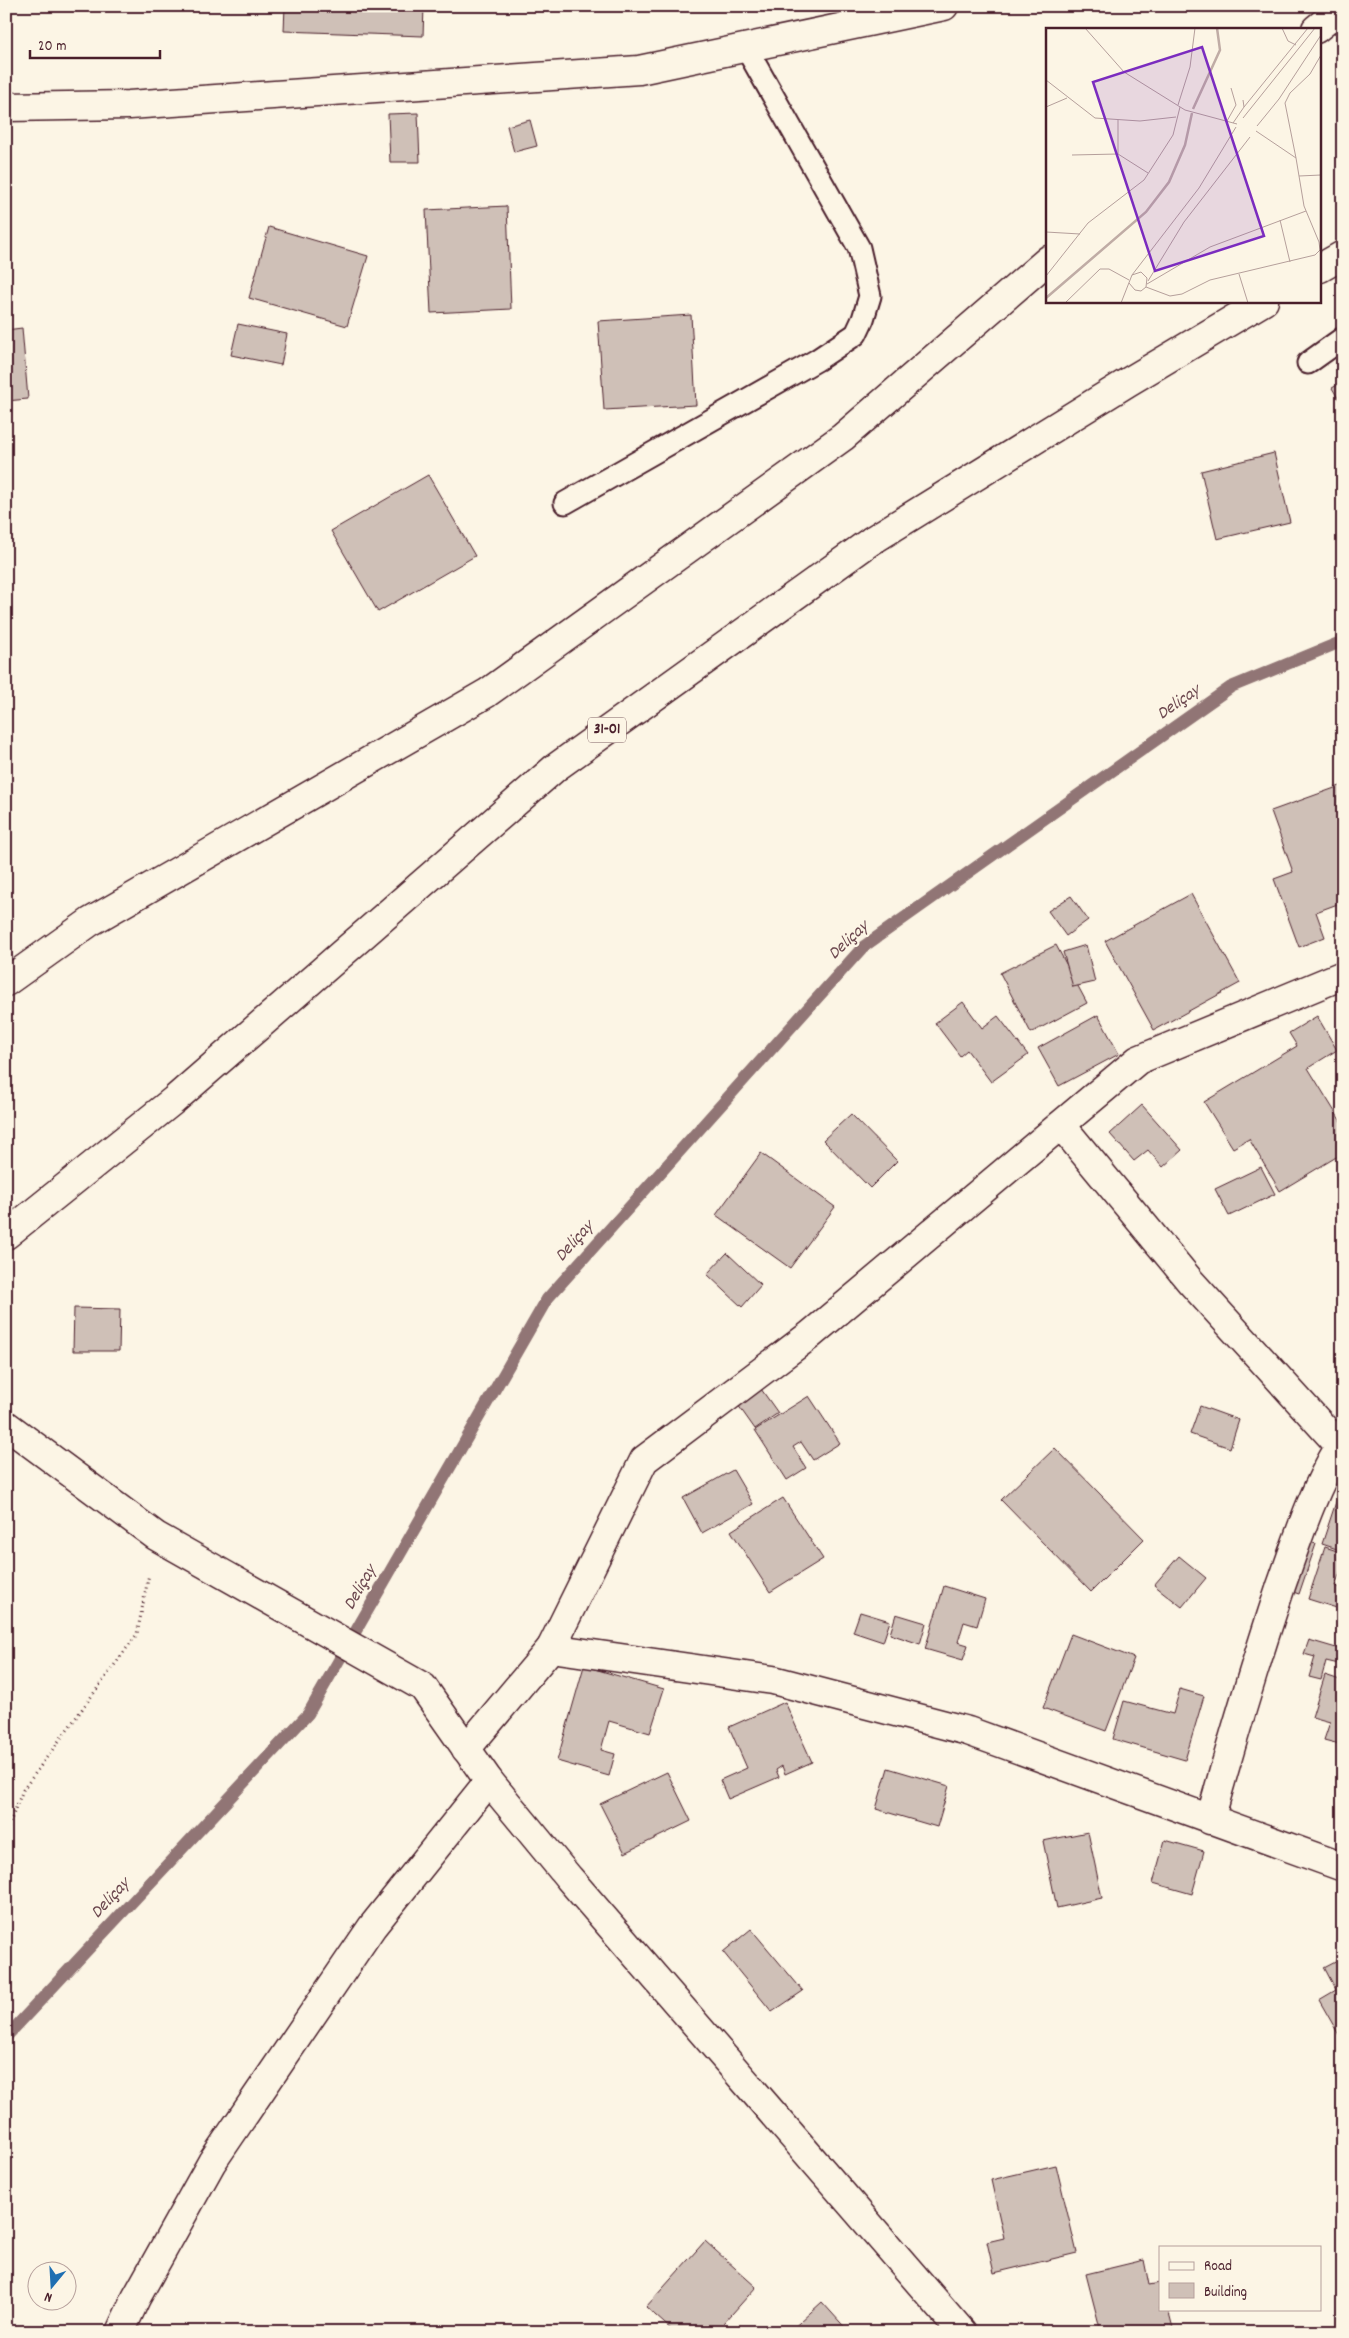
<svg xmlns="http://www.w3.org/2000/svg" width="1349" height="2338" font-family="Dekko,sans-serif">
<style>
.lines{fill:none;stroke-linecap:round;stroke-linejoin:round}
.stream{stroke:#917474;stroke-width:12}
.building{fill:#cfc0b7;stroke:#4a1f2b}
.service-casing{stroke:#4a1f2b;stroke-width:25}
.minor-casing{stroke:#4a1f2b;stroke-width:31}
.tertiary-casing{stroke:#4a1f2b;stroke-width:31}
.trunk-casing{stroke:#4a1f2b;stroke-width:31}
.path{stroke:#4a1f2b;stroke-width:3;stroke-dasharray:1 4;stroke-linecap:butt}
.service{stroke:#fcf5e5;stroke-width:21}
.minor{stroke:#fcf5e5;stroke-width:28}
.tertiary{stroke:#fcf5e5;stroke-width:28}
.trunk{stroke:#fcf5e5;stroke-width:28}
.labels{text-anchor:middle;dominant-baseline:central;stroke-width:4.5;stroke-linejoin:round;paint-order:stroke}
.shield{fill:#fcf5e5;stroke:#7f5f63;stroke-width:1}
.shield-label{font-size:15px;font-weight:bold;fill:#4a1f2b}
.water-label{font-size:18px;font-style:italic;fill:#6d4950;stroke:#fcf5e5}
.inset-river{fill:none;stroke:#c0aca5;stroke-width:2.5}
.inset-road{fill:none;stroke:#b59f9b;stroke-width:1}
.view{fill:#7b2cbf;fill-opacity:0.15;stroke:#7b2cbf;stroke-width:2.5}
.inset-edge{fill:none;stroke:#4a1f2b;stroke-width:2.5}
</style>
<rect width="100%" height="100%" fill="#fcf5e5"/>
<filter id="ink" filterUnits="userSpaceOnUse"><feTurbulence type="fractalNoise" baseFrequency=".02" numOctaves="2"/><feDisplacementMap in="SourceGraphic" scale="10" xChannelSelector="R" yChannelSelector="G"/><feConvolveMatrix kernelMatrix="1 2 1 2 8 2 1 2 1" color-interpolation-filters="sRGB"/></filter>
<g filter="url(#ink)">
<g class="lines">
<polyline class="stream" points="6,2037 308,1714 547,1299 863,947 1231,687 1343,641"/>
</g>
<g class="building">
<polygon points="285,6 424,6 423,36 284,31"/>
<polygon points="418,113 420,162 390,162 388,114"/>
<polygon points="530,120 537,146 514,152 507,126"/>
<polygon points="507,206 511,309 431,313 426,210"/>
<polygon points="269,227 368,256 347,326 249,298"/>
<polygon points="691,315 696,405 604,410 598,321"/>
<polygon points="238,324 287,334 281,365 231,355"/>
<polygon points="22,328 28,399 6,401 6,330"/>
<polygon points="1343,382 1343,406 1332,388"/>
<polygon points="1274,453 1290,522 1217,539 1201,471"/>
<polygon points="428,475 475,556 378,612 331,531"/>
<polygon points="1343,785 1343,902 1316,912 1325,937 1299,947 1274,879 1293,872 1271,811"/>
<polygon points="1191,894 1240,983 1154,1030 1105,941"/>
<polygon points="1071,896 1088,920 1066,936 1048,911"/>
<polygon points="1056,945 1087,1003 1031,1033 1000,973"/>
<polygon points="1086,945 1095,982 1073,987 1063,952"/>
<polygon points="963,1002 982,1028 998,1016 1028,1055 991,1082 967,1050 960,1056 935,1023"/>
<polygon points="1098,1015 1119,1054 1059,1086 1038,1048"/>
<polygon points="1317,1016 1337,1050 1308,1068 1343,1125 1343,1153 1280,1191 1249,1139 1233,1148 1204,1102 1297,1046 1289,1033"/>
<polygon points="1142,1105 1182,1150 1163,1167 1148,1150 1134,1161 1110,1134"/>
<polygon points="851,1114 897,1161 870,1188 823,1140"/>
<polygon points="761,1153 835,1207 790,1268 716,1215"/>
<polygon points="1261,1167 1275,1194 1229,1216 1215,1189"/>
<polygon points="727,1253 761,1285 742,1307 707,1274"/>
<polygon points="74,1308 120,1309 119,1351 73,1351"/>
<polygon points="761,1389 778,1413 755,1429 738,1405"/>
<polygon points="809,1396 840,1443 813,1460 801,1442 793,1447 806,1468 787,1480 755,1430"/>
<polygon points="1200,1406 1239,1420 1230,1448 1190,1434"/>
<polygon points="1055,1448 1144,1539 1091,1592 1001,1500"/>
<polygon points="733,1470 753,1504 702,1533 683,1498"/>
<polygon points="1339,1493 1343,1494 1343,1551 1322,1544"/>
<polygon points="783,1498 823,1559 770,1592 731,1531"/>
<polygon points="1304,1540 1316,1544 1299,1594 1287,1590"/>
<polygon points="1325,1547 1343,1553 1343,1564 1335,1586 1343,1589 1343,1610 1308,1599"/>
<polygon points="1179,1556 1206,1578 1182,1607 1154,1585"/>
<polygon points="944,1586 985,1599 977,1626 964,1622 958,1642 968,1645 963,1660 925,1649"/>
<polygon points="860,1612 890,1621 883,1642 853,1632"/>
<polygon points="896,1614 926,1623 920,1644 890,1634"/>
<polygon points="1071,1634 1134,1658 1106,1731 1043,1708"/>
<polygon points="1309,1640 1343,1650 1343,1665 1326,1661 1321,1680 1309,1677 1315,1657 1304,1654"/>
<polygon points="584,1666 664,1689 650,1733 609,1721 601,1750 615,1754 609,1776 557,1761"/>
<polygon points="1325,1675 1343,1681 1343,1714 1338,1729 1343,1731 1343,1745 1324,1740 1330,1722 1312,1717"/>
<polygon points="1180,1689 1204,1696 1185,1760 1113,1739 1124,1701 1173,1714"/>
<polygon points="785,1702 812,1762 785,1774 782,1766 776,1770 779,1777 728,1799 720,1780 747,1768 729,1727"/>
<polygon points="888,1768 949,1786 937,1827 876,1809"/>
<polygon points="667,1772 691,1821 625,1853 600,1804"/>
<polygon points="1088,1832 1102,1898 1057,1908 1043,1841"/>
<polygon points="1165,1840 1204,1851 1192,1894 1153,1883"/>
<polygon points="751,1929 803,1991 772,2012 723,1952"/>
<polygon points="1343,1957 1343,2042 1319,2000 1336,1990 1324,1967"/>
<polygon points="1056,2165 1077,2253 994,2273 987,2242 1004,2238 991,2180"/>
<polygon points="705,2241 756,2287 716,2332 674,2332 646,2307"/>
<polygon points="1144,2260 1149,2285 1160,2283 1160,2309 1168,2309 1174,2332 1101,2332 1086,2274"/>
<polygon points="822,2302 849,2332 789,2332"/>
</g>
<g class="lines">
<g class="service-casing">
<g id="service">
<polyline points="1308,363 1343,338"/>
<polyline points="565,503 817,360 856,334 863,319 870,296 859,248 746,48"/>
</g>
</g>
<g class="minor-casing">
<g id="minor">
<polyline points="6,107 129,105 639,70 944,6"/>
<polyline points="1061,1125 1190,1281 1340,1446"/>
<polyline points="551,1648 773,1680 968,1731 1343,1867"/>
<polyline points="466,1749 551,1648 644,1460 810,1335 1138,1060 1343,975"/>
<path d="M1210 1820C1232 1741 1255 1664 1281 1586 1298 1538 1313 1490 1340 1446L1343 1448"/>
</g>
</g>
<g class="tertiary-casing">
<g id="tertiary">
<polyline points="6,1425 156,1536 423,1687 489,1781 569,1878 962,2332"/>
<polyline points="120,2332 136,2298 212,2162 372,1927 489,1781"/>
</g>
</g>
<g class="trunk-casing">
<g id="trunk">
<polyline points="1316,29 1343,7"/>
<polyline points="1320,268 1343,255"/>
<polyline points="6,982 90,922 487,693 843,437 1048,260"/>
<polyline points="6,1235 174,1100 555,768 871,541 1128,382 1264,301"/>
</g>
</g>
<polyline class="path" points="6,1832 23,1790 137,1634 149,1574"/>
<use href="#service" class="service"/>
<use href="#minor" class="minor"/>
<use href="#tertiary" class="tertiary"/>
<use href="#trunk" class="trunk"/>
</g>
</g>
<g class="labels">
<rect class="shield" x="588" y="717.5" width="38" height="25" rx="4"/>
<g class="shield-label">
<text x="607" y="730">31-01</text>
</g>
<g class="water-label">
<text transform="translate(1179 703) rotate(-35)">Deliçay</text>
<text transform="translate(849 941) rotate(-43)">Deliçay</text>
<text transform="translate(575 1242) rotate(-48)">Deliçay</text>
<text transform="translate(361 1588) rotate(-60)">Deliçay</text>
<text transform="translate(111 1899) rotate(-47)">Deliçay</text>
</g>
</g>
<g transform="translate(1046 28)">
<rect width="275" height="275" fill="#fcf5e5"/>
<path class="inset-river" d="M147 81 174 22 171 0M0 270 100 184 123 154 139 117 146 85"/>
<path class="inset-road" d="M39 0 78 44 139 82 191 96M236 0 242 13 250 17M0 52 49 90 94 93 130 89M132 77 144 39 149 0M0 79 21 70M198 79 262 0M197 90 269 0M181 93 190 77 185 60M187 95 198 79 197 72M211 98 233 71 275 7M210 103 250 130 253 148 275 147M72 126 102 145M26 127 72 126V92M250 130 239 75 244 65 264 46 275 27M234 192 244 234M0 204 34 206M193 246 202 275M86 247 153 160 190 99M0 248 42 195 98 152 127 107 134 79M102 253 138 194 204 109M101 256 164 219 260 183M100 259 124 268 136 266 164 252 269 227 274 222 273 214 258 178 253 148M19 275 54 241H63L83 252M75 275 86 247 95 244 101 250 100 259 95 263 89 262 83 255"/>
<path class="view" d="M156 19 218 208 109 243 47 54Z"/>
<rect width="275" height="275" class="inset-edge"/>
</g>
<rect width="1349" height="2338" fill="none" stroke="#fcf5e5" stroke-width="25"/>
<rect x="12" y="12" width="1324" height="2313" fill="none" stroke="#4a1f2b" stroke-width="2" filter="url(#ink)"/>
<rect x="1159" y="2246" width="162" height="65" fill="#fcf5e5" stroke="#b59f9b"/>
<rect x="1169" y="2262" width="25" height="8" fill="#fcf5e5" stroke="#b59f9b"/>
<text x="1204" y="2270" font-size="15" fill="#4a1f2b">Road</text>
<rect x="1169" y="2283" width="25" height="15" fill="#cfc0b7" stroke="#b59f9b"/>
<text x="1204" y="2296" font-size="15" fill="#4a1f2b">Building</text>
<g transform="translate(52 2286) rotate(198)"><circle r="24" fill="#fcf5e5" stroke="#b59f9b"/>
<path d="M0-4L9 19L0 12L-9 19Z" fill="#1f6fb2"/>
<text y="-8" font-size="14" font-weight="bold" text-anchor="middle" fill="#4a1f2b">N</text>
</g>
<path d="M30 50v8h130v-8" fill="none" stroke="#4a1f2b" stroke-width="2.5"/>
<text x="38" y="50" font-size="15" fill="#4a1f2b" stroke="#fcf5e5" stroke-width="4" paint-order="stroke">20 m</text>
</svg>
